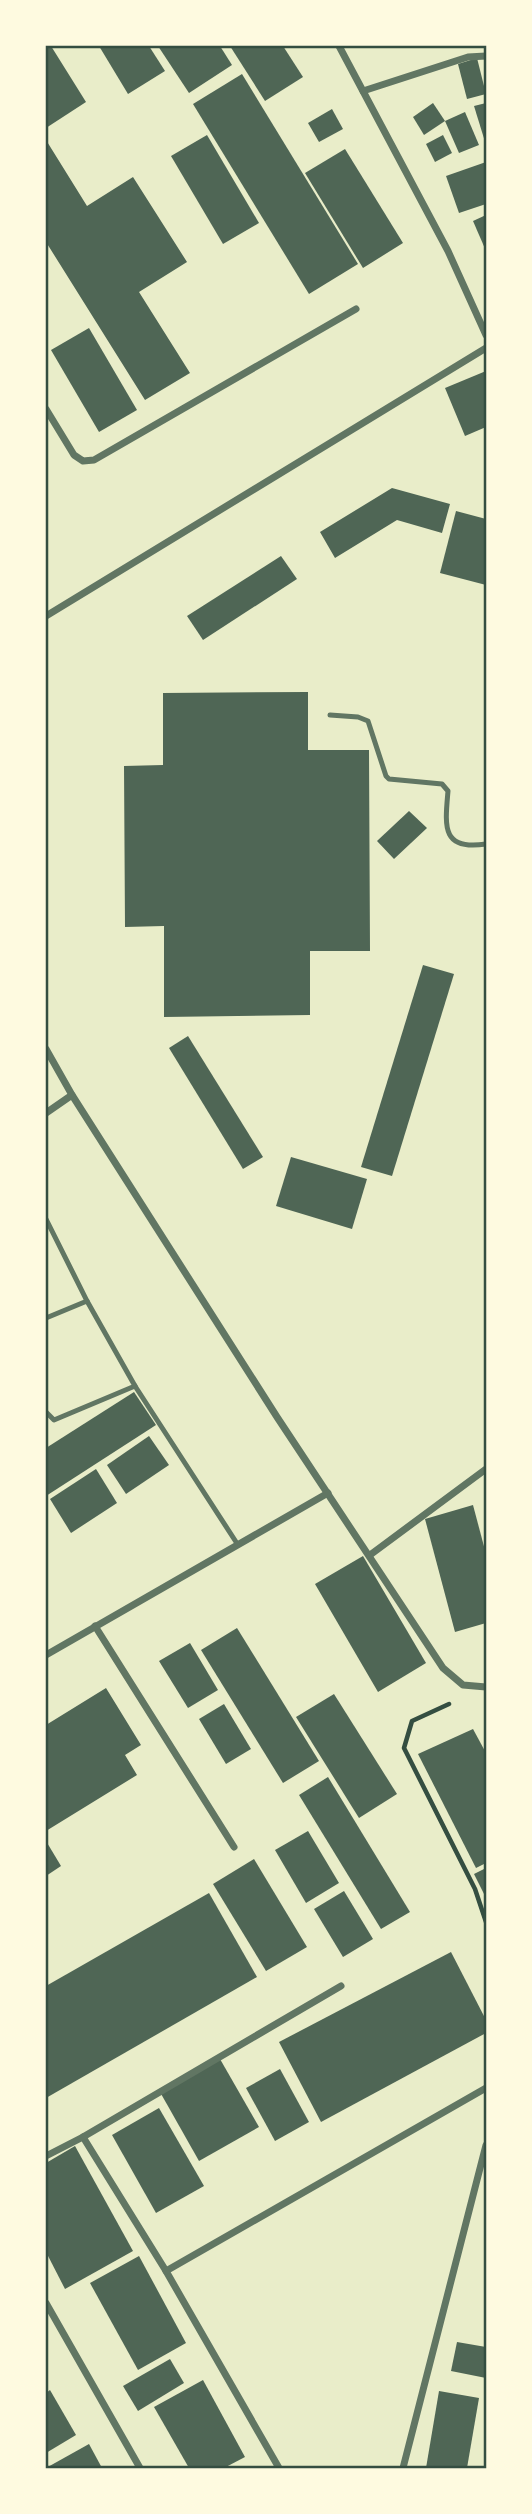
<svg xmlns="http://www.w3.org/2000/svg" width="532" height="2514" font-family="Helvetica,sans-serif">
<style>
.building{fill:#4f6655}
.lines{fill:none;stroke-linecap:round;stroke-linejoin:round}
.path{stroke:#344e41;stroke-width:4.5}
.service{stroke:#617663;stroke-width:5}
.minor{stroke:#617663;stroke-width:7}
.neatline{fill:none;stroke:#344e41;stroke-width:2.5}
</style>
<rect width="100%" height="100%" fill="#e9edc9"/>
<g class="building">
<polygon points="46,46 51,46 86,102 46,128"/>
<polygon points="99,46 149,46 165,71 128,94"/>
<polygon points="158,46 220,46 232,65 189,93"/>
<polygon points="230,46 283,46 303,77 265,101"/>
<polygon points="477,58 486,94 467,99 458,64"/>
<polygon points="242,74 358,264 309,294 193,104"/>
<polygon points="433,103 445,121 424,135 413,117"/>
<polygon points="486,103 486,145 474,106"/>
<polygon points="332,109 343,129 319,142 308,123"/>
<polygon points="465,112 479,145 459,153 445,121"/>
<polygon points="207,135 259,223 223,244 171,156"/>
<polygon points="443,135 452,153 435,162 426,144"/>
<polygon points="46,140 87,206 133,177 187,262 139,292 190,373 145,400 46,242"/>
<polygon points="345,149 403,243 363,268 305,173"/>
<polygon points="486,162 486,204 459,213 446,176"/>
<polygon points="486,215 486,251 473,221"/>
<polygon points="89,328 137,410 99,432 51,350"/>
<polygon points="486,371 486,427 465,436 445,388"/>
<polygon points="392,488 450,504 442,533 397,520 335,558 320,532"/>
<polygon points="456,511 486,519 486,585 440,573"/>
<polygon points="281,556 297,579 203,640 187,616"/>
<polygon points="308,692 308,750 369,750 370,951 310,951 310,1015 164,1017 164,926 125,927 124,766 163,765 163,693"/>
<polygon points="409,811 427,828 394,859 377,841"/>
<polygon points="423,965 454,974 392,1176 361,1167"/>
<polygon points="188,1036 263,1157 243,1169 169,1048"/>
<polygon points="291,1157 367,1179 352,1229 276,1206"/>
<polygon points="134,1392 156,1425 46,1496 46,1448"/>
<polygon points="149,1436 169,1465 126,1494 107,1465"/>
<polygon points="96,1469 117,1503 71,1533 50,1499"/>
<polygon points="473,1505 486,1554 486,1623 455,1632 425,1519"/>
<polygon points="363,1556 426,1663 378,1692 315,1584"/>
<polygon points="237,1628 319,1761 283,1783 201,1650"/>
<polygon points="190,1643 218,1690 188,1708 159,1661"/>
<polygon points="106,1688 141,1745 125,1755 137,1775 46,1831 46,1725"/>
<polygon points="334,1694 397,1794 359,1818 296,1717"/>
<polygon points="224,1704 251,1749 226,1764 199,1719"/>
<polygon points="473,1729 486,1753 486,1863 476,1868 418,1754"/>
<polygon points="328,1777 410,1912 381,1929 299,1795"/>
<polygon points="308,1831 339,1883 306,1903 275,1850"/>
<polygon points="46,1841 61,1866 46,1876"/>
<polygon points="254,1859 307,1947 266,1971 213,1884"/>
<polygon points="486,1868 486,1898 474,1874"/>
<polygon points="344,1891 373,1939 343,1957 314,1909"/>
<polygon points="209,1893 257,1977 46,2098 46,1986"/>
<polygon points="451,1952 486,2020 486,2033 321,2122 279,2042"/>
<polygon points="220,2059 259,2127 199,2161 160,2092"/>
<polygon points="280,2069 309,2122 275,2141 246,2088"/>
<polygon points="159,2108 204,2186 156,2213 112,2135"/>
<polygon points="75,2146 133,2251 65,2289 46,2252 46,2163"/>
<polygon points="139,2256 186,2343 138,2370 90,2283"/>
<polygon points="457,2342 486,2347 486,2378 451,2371"/>
<polygon points="170,2359 184,2383 138,2411 123,2386"/>
<polygon points="203,2380 245,2457 224,2468 189,2468 154,2407"/>
<polygon points="50,2390 76,2435 46,2453 46,2393"/>
<polygon points="439,2391 479,2398 467,2468 426,2468"/>
<polygon points="89,2444 102,2468 46,2468"/>
</g>
<g class="lines">
<polyline class="path" points="449,1704 412,1721 404,1748 475,1889 486,1922"/>
<g class="service">
<path d="M330 715 358 717 368 721 386 776 389 779 442 784 448 791C445 826 441 851 486 844"/>
<polyline points="46,1219 87,1301 135,1386 54,1420 46,1412"/>
<polyline points="46,1318 87,1301"/>
<polyline points="135,1386 238,1545"/>
</g>
<g class="minor">
<polyline points="339,46 448,251 486,335"/>
<polyline points="363,91 468,57 486,56"/>
<polyline points="46,409 74,455 83,461 94,460 356,309"/>
<polyline points="46,616 486,348"/>
<polyline points="46,1049 72,1095 277,1417 443,1668 463,1685 486,1687"/>
<polyline points="46,1113 72,1095"/>
<polyline points="370,1555 486,1469"/>
<polyline points="95,1626 234,1847"/>
<polyline points="46,1655 328,1493"/>
<polyline points="83,2137 166,2271 279,2468"/>
<polyline points="46,2156 83,2137 341,1986"/>
<polyline points="166,2271 486,2088"/>
<polyline points="46,2303 140,2468"/>
<polyline points="403,2468 486,2145"/>
</g>
</g>
<rect width="532" height="2514" fill="none" stroke="#fefae0" stroke-width="94"/>
<rect x="47" y="47" width="438" height="2420" class="neatline"/>
</svg>
